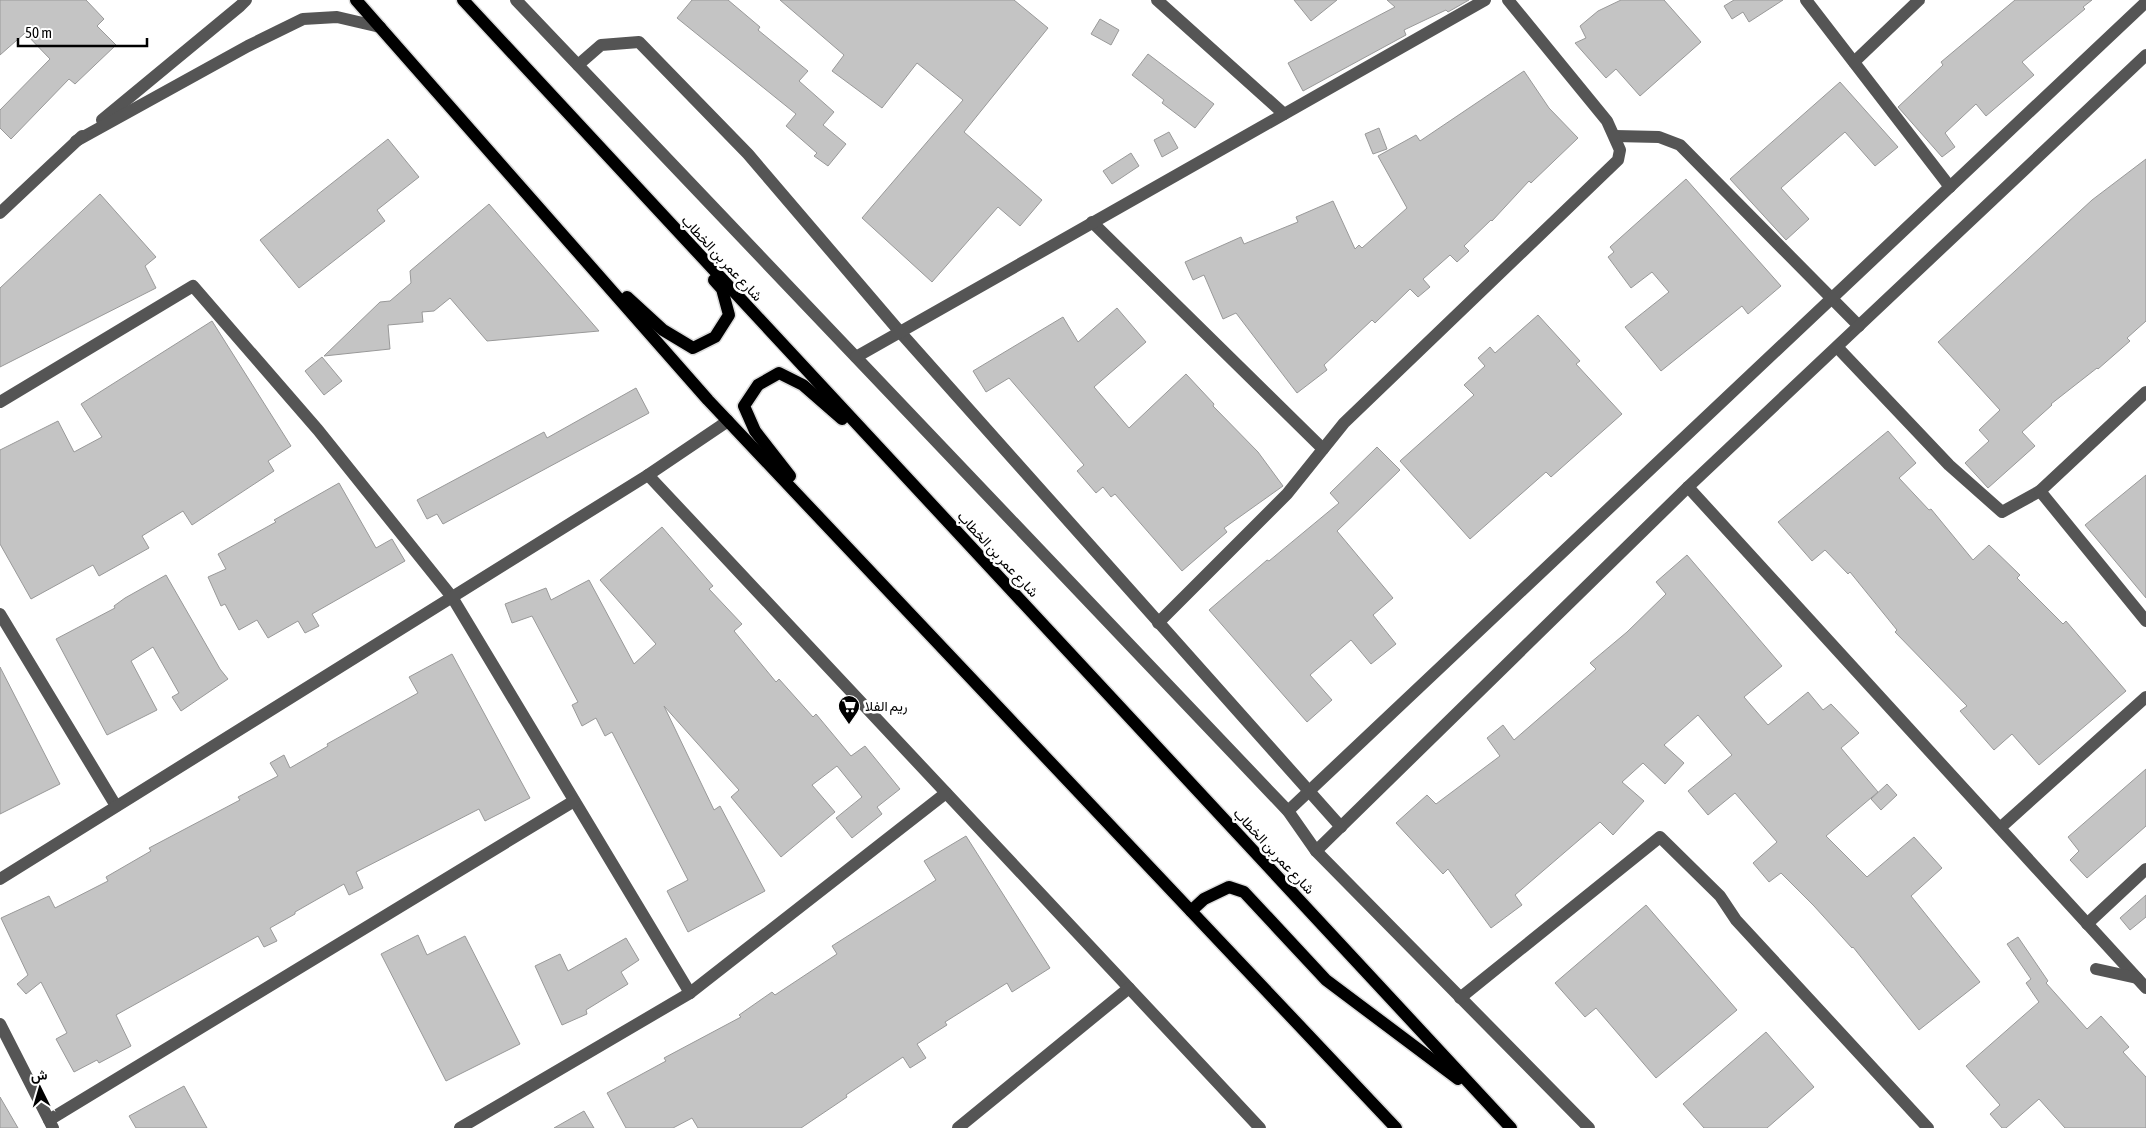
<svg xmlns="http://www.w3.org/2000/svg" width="2146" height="1128" font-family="'Asap Condensed',Vazirmatn,sans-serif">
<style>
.building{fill:#c4c4c4;stroke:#999}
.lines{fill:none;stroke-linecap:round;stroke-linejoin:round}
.major-casing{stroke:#dbdbdb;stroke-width:15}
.minor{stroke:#555;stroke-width:12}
.major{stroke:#000;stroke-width:12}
.labels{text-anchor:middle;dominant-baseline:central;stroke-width:5;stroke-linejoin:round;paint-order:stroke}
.street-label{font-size:14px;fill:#000;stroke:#fff}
.poi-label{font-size:14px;fill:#000;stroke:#fff;text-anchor:start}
</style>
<rect width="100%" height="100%" fill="#fff"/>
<g class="building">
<polygon points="0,0 86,0 104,19 97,26 116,45 75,84 69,79 11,139 0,128 0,110 50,59 25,33 0,55"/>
<polygon points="692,0 728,0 760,27 758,30 808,71 799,81 834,112 823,125 846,144 828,166 814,156 817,153 786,126 796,114 677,18"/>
<polygon points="780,0 1014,0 1048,28 964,132 1042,200 1020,226 998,207 932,282 862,218 963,100 917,63 882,108 832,71 844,55"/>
<polygon points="1294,0 1337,0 1311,21"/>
<polygon points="1387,0 1469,0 1448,12 1446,10 1404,30 1406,35 1303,91 1288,63 1395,7"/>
<polygon points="1621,0 1664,0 1701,42 1640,96 1616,69 1606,78 1575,43 1586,38 1580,26 1598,11"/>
<polygon points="1734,0 1783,0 1749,22 1743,12 1732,19 1724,6"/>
<polygon points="2015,0 2092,0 2083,7 2085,9 2022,62 2034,75 1986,116 1976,104 1945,133 1955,147 1942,157 1898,107 1943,65 1941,62"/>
<polygon points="1100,19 1119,30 1111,45 1091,34"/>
<polygon points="1148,54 1214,104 1195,128 1162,103 1164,100 1132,75"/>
<polygon points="1524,71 1549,108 1578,138 1531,183 1529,181 1492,221 1491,220 1464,246 1469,251 1457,262 1450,255 1423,279 1430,287 1418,297 1410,289 1375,323 1372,320 1324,365 1327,370 1297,393 1236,313 1223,319 1204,275 1193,280 1185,262 1241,237 1244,244 1298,222 1296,217 1333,201 1355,249 1359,245 1362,248 1407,208 1378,156 1416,135 1420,141"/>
<polygon points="1840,82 1898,147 1875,166 1845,132 1781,188 1809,219 1786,240 1730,179"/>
<polygon points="1379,128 1387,149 1373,154 1365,134"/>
<polygon points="1169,132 1178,148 1162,157 1154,140"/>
<polygon points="388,139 419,177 377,210 385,221 299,288 260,240"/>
<polygon points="1131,153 1139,166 1112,184 1103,171"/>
<polygon points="2146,159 2146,321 2127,338 2130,341 2098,369 2097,368 2051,404 2052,405 2022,432 2035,446 1988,488 1965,463 1989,441 1979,430 2000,410 1938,342 2092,200"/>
<polygon points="1686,179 1781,286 1748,314 1742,306 1661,371 1625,327 1669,292 1652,272 1631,288 1608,257 1614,252 1610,247"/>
<polygon points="100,194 156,257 145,266 156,288 0,367 0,288"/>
<polygon points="489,204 599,331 487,341 450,298 434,311 422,312 423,322 388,325 390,349 324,356 380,302 390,301 411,283 410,271"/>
<polygon points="1117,308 1146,342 1094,387 1129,428 1186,374 1214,404 1213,406 1258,452 1283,486 1224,528 1227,532 1182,571 1115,494 1111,497 1103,487 1096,493 1077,471 1084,465 1009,378 986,392 973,371 1063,317 1078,342"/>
<polygon points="1538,315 1580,361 1576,364 1622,414 1551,477 1546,472 1470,539 1400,461 1474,395 1464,385 1485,366 1478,358 1490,347 1495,353"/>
<polygon points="212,321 291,446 268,461 274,471 192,525 183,511 142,536 149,548 99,576 93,565 31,599 0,544 0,450 58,421 74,452 102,437 81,404"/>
<polygon points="322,357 342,381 324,395 305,371"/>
<polygon points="636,388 649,413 443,524 437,514 427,519 417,500 544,432 547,438"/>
<polygon points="1888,431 1916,463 1899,478 1929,510 1931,509 1973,560 1989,545 2020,575 2017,578 2063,624 2066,621 2126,691 2039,765 2012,734 1994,750 1960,711 1967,706 1895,632 1897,630 1850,572 1848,574 1825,550 1812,561 1778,522"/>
<polygon points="1377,447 1400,470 1337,531 1393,598 1373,615 1396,644 1371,664 1351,640 1310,675 1332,700 1307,722 1209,610 1267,560 1269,561 1339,503 1330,493"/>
<polygon points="2146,475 2146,598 2085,525"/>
<polygon points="339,483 376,548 392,539 405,561 312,614 319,626 305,633 298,621 268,638 257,620 239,630 225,604 221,606 208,577 226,569 218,554 276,522 274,520"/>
<polygon points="662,527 713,586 709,589 742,624 734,631 776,682 779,679 813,717 816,714 851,756 865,746 900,789 877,807 882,814 852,838 836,818 862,797 837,766 812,785 835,812 781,857 731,797 739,790 664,706 714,810 720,806 765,891 688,932 667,891 688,880 612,732 605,736 596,718 582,726 572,705 578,702 532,616 512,623 505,604 546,588 551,600 589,580 634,664 656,644 600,580"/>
<polygon points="1687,555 1782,666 1744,697 1768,725 1808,692 1823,710 1831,704 1859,733 1841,748 1878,792 1826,836 1867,877 1914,837 1942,868 1911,896 1980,982 1919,1030 1853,947 1852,948 1814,906 1781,873 1769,882 1753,863 1777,842 1735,793 1708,815 1688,791 1732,755 1698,715 1664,745 1684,763 1665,784 1643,763 1622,782 1644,801 1613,835 1600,822 1515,895 1522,905 1491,928 1448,869 1443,874 1396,823 1427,795 1436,804 1500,756 1487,738 1503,725 1514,740 1596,669 1590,663 1627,632 1666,594 1656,582"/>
<polygon points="166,575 220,669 228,679 181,711 172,697 179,693 153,647 131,661 157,710 107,735 56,639 115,608 114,606 125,598"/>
<polygon points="452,654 530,798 485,821 479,809 356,872 363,888 349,895 344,884 295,912 295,914 270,928 277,941 264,947 258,936 116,1015 131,1046 99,1063 97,1060 74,1072 56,1039 67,1033 41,982 26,994 17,984 28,975 1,918 49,896 55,908 108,881 106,877 151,851 149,848 240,800 238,797 278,776 270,763 284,755 290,768 328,746 327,744 418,693 409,677"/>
<polygon points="0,667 60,784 0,814"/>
<polygon points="2146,769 2146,826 2087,878 2070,860 2079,851 2068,837"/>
<polygon points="1887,784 1897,795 1881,810 1871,799"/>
<polygon points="966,836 1050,968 1012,992 1007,983 945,1022 947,1025 917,1044 926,1058 910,1068 903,1057 846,1095 847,1097 801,1128 698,1128 692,1118 673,1128 626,1128 607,1093 666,1061 664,1058 741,1017 739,1015 772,992 775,995 837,954 832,946 936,880 924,861"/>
<polygon points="2146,895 2146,917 2130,930 2120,918"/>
<polygon points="1646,905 1737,1010 1656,1078 1596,1008 1585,1017 1555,983"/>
<polygon points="418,935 427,955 465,936 520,1044 446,1081 381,954"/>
<polygon points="2018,937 2048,981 2046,983 2087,1029 2101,1016 2129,1047 2123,1052 2146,1077 2146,1128 2065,1128 2039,1099 2006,1128 2002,1128 1990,1114 2000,1105 1966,1066 2039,1002 2026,983 2031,979 2007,944"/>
<polygon points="626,938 639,960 621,972 628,984 586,1010 587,1014 562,1025 535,966 560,954 568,971"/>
<polygon points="1766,1032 1814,1087 1767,1128 1704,1128 1683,1104"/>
<polygon points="184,1086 207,1128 136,1128 129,1116"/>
<polygon points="0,1097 18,1128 0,1128"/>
<polygon points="584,1111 594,1128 554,1128"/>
</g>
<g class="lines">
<g class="major-casing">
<g id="major">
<polyline points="356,0 708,400 1396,1128"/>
<polyline points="463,0 1511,1128"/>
<polyline points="627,297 663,330 693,348 715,337 729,315 722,289 714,280"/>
<polyline points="790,476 755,431 744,406 758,385 779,373 803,385 842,419"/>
<polyline points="1191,911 1204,899 1229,887 1244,892 1326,980 1458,1079"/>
</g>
</g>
<g class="minor">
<polyline points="516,0 1288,811 1316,851 1589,1128"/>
<polyline points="1157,0 1284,114"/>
<polyline points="1806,0 1950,187"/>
<polyline points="1854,62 1919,0"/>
<polyline points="578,65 601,45 639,42 748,154 900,332 1341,827"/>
<polyline points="102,120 240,6 246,0"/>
<polyline points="1615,136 1659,137 1680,145 1859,326"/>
<polyline points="76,141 248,46 303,19 337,17 380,27"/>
<polyline points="0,213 82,136"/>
<polyline points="1092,222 1323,449"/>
<polyline points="1837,347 1949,465 2002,512 2040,491"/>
<polyline points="856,357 1485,0"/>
<polyline points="2146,392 2040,491 2146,621"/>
<polyline points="0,402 193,286 318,430 452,597 690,993"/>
<polyline points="648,475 1129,988"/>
<polyline points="1688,487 2146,988"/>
<polyline points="0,614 116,806"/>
<polyline points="1158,623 1287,494 1344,423 1618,160 1620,150 1607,121 1508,0"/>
<polyline points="1288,811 2146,2"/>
<polyline points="2000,828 2146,697"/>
<polyline points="1316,851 1688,487 2146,55"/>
<polyline points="0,879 648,475 728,421"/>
<polyline points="2087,924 2146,869"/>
<polyline points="2096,969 2137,978"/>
<polyline points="1460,998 1660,837 1720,896 1736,920 1928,1128"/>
<polyline points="0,1024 53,1128"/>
<polyline points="49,1120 574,801"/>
<polyline points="460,1128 690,993 946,793"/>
<polyline points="958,1128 1129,988 1260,1128"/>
</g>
<use href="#major" class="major"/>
</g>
<defs>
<g id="supermarket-pin" transform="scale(1.125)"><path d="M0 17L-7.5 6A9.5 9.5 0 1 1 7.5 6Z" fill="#000" stroke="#fff"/><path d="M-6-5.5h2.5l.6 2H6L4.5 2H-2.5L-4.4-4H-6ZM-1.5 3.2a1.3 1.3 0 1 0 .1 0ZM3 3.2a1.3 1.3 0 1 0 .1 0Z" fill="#fff"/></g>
</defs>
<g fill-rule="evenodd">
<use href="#supermarket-pin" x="849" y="706"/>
</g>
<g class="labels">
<g class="street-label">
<text transform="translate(722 258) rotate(47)">شارع عمر بن الخطاب</text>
<text transform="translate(998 554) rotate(47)">شارع عمر بن الخطاب</text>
<text transform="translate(1274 851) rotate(47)">شارع عمر بن الخطاب</text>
</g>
<g class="poi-label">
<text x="865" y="706">ريم الفلا</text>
</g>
</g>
<g transform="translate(40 1088) rotate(355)" stroke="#ffffff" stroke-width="4" paint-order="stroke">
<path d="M0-4L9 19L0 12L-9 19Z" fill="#000000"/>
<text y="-8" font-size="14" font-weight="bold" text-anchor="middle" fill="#000000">ش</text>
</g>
<path d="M18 38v8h129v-8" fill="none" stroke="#000000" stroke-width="2.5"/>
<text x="25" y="38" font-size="15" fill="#000000" stroke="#ffffff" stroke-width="4" paint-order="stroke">50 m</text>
</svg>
